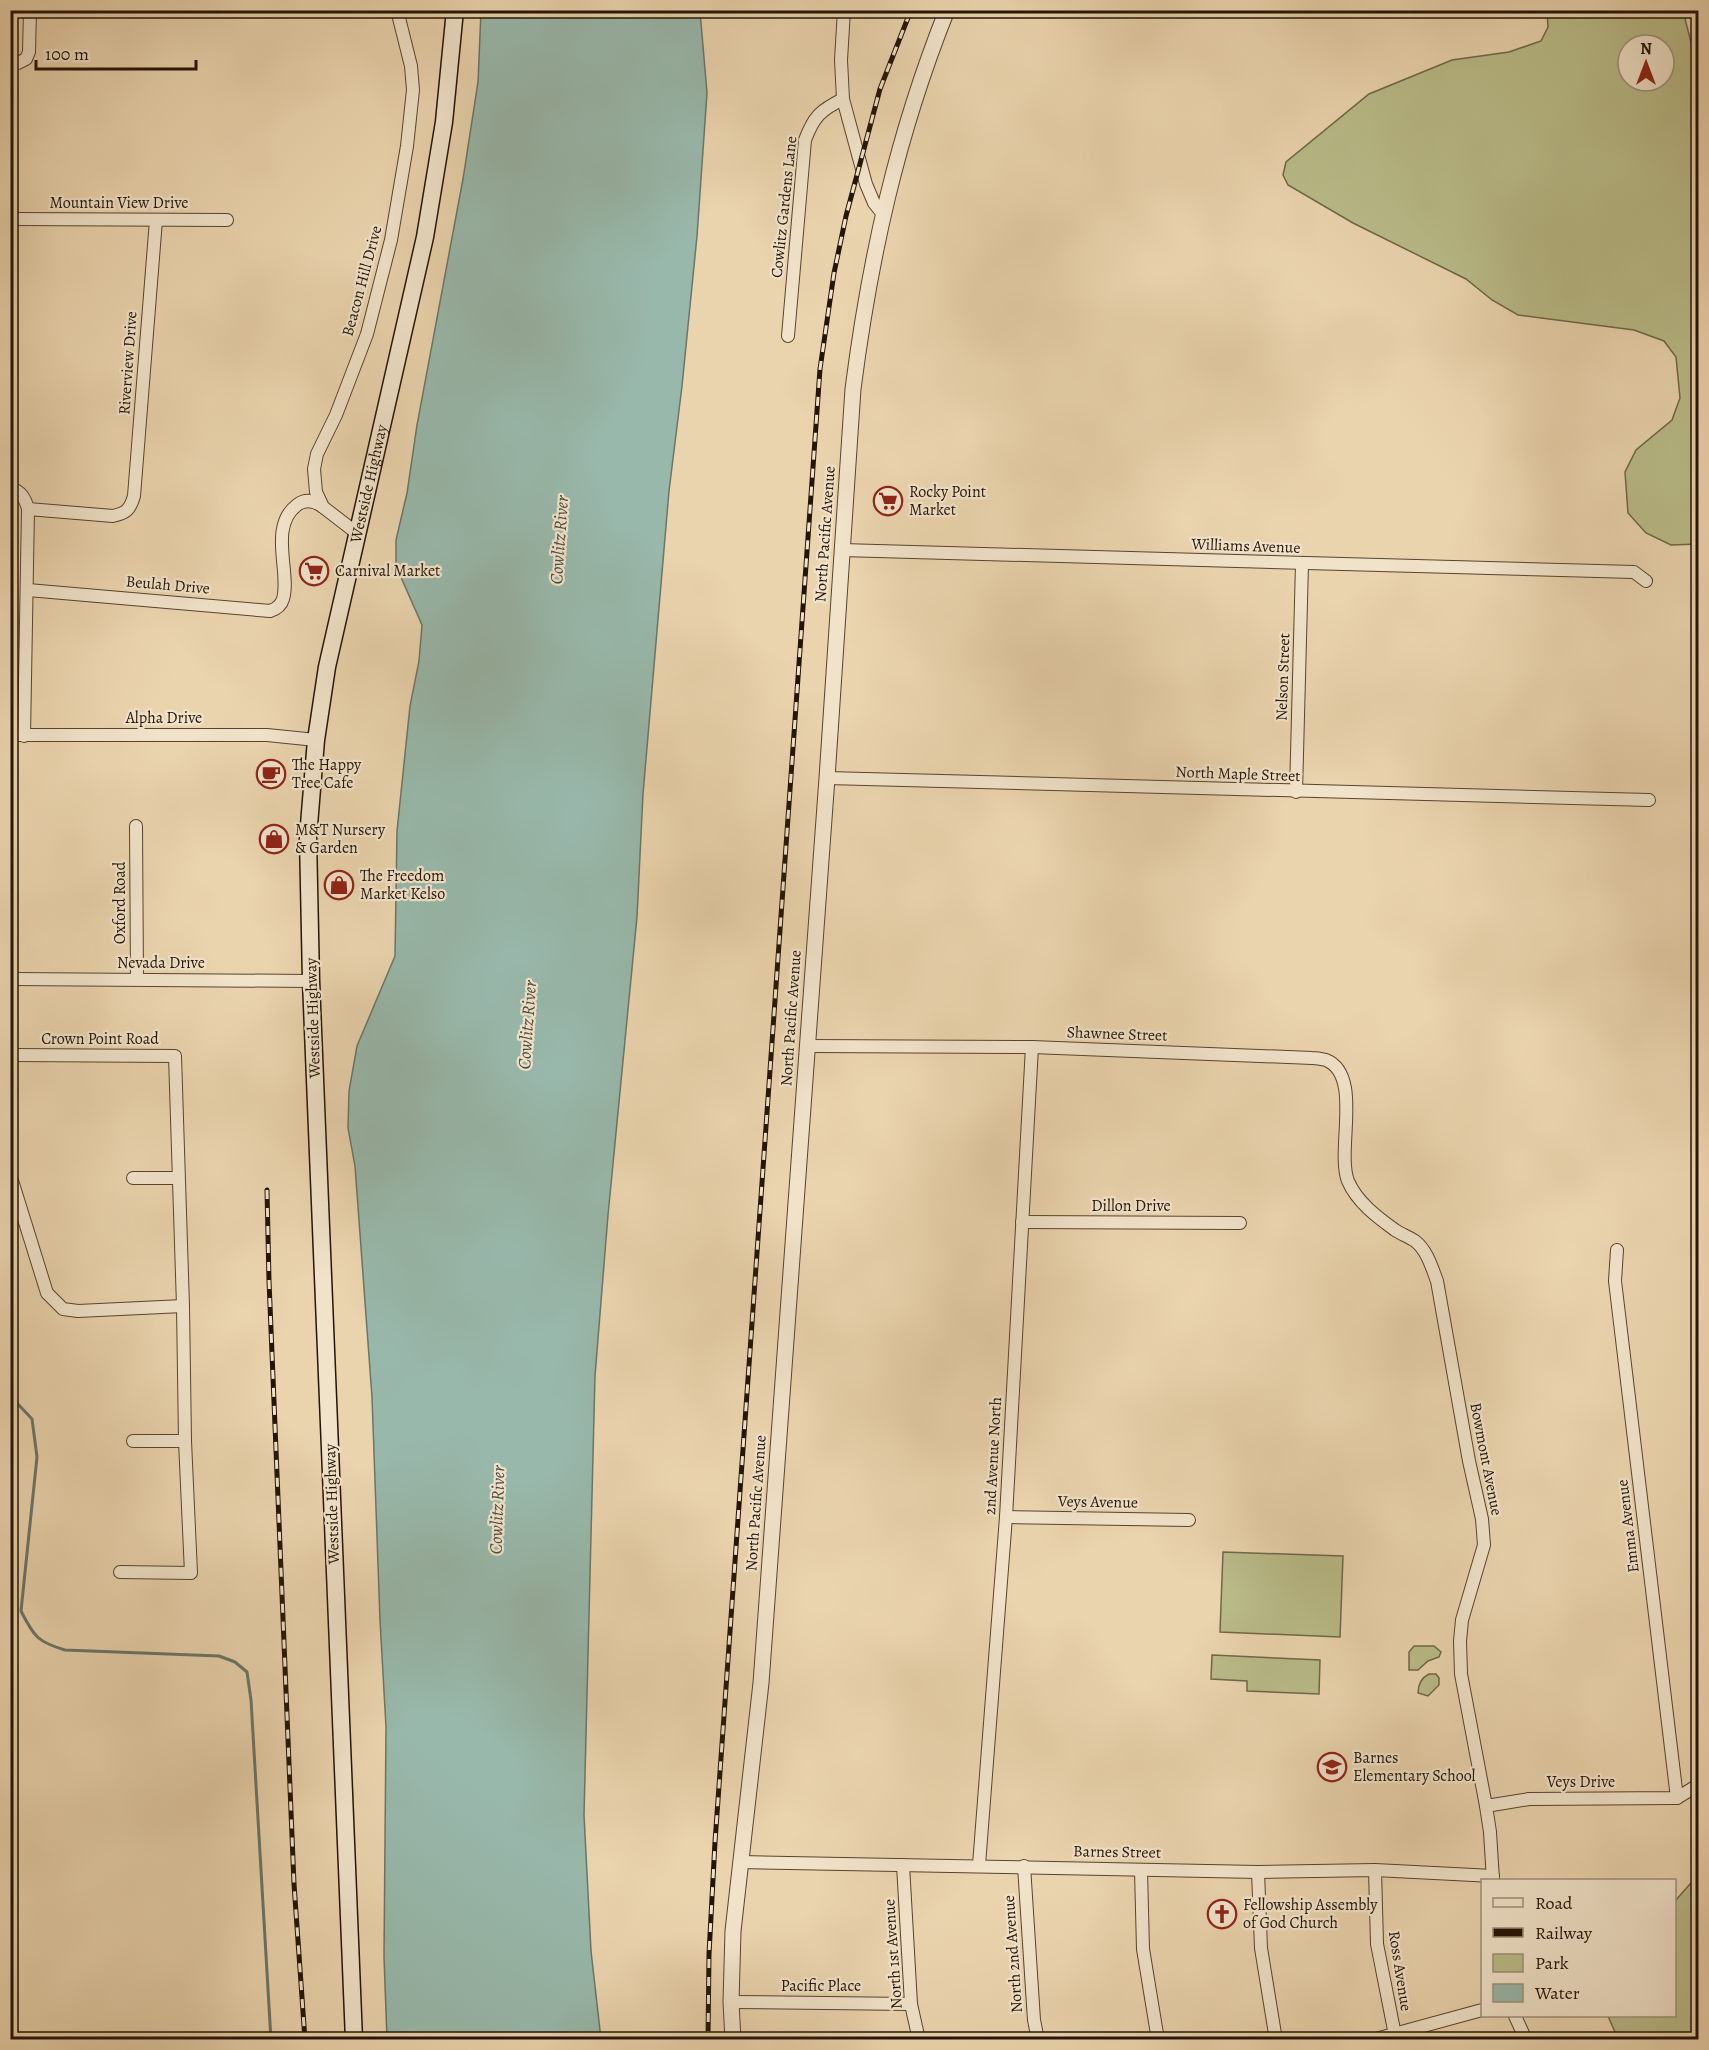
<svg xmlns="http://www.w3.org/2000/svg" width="1709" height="2050" font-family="Alegreya,serif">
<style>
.green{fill:#b9bc89;stroke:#6e6848;stroke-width:1.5;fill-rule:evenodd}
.water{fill:#98b8ab;stroke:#6a7669;stroke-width:1.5}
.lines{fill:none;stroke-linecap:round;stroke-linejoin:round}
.stream{stroke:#6a7669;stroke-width:3}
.minor-casing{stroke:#564430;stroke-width:14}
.tertiary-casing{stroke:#564430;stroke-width:17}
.secondary-casing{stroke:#241406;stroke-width:19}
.minor{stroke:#f1e3ca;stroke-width:12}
.tertiary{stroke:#f1e3ca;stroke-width:15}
.secondary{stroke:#f1e3ca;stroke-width:16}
.rail-casing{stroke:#241406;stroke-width:5}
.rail{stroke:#f1e3ca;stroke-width:3;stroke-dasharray:9;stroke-linecap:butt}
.labels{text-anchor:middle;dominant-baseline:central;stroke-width:4.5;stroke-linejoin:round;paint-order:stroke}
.street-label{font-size:16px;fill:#241406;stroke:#f1e3ca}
.poi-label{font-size:16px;fill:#241406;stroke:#f1e3ca;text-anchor:start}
.water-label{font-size:18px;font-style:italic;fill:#4d4d40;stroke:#f1e3ca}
</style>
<rect width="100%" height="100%" fill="#ead4ae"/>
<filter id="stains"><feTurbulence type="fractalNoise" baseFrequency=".00333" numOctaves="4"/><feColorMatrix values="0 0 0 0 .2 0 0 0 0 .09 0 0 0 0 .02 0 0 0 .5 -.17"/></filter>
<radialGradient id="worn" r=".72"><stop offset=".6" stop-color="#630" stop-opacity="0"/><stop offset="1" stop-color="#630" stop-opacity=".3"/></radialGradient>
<g class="green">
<path d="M1547 11H1683L1694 54 1698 92V544L1671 545 1646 533 1628 513 1625 472 1636 450 1672 420 1680 398 1676 357 1664 341 1634 330 1518 315 1492 300 1466 279 1353 223 1288 185 1283 175 1286 162 1369 94 1452 60 1509 52 1541 41 1548 27ZM1628 45H1664V81H1628Z"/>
<polygon points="1223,1552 1343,1556 1340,1637 1220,1632"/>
<polygon points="1414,1646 1434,1646 1441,1652 1439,1657 1428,1661 1418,1670 1409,1670 1409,1652"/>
<polygon points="1212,1655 1320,1660 1319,1694 1247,1691 1247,1681 1211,1679"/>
<path d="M1429 1674H1436L1439 1678V1685L1428 1696 1418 1693C1418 1684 1421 1678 1429 1674Z"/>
<polygon points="1698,1875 1698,2039 1618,2039 1608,2016 1674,2016 1675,1901"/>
</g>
<polygon class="water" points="481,11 700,11 707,93 697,236 682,386 669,491 643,794 637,917 608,1215 595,1376 584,1815 591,1951 601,2039 387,2039 384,1957 386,1727 380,1620 372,1397 355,1166 348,1128 349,1091 357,1046 395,956 397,831 410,706 419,661 422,625 396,566 396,540 407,493 417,425 463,179 478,82"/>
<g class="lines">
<path class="stream" d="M10 1398 16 1402 32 1419 37 1457 21 1611C34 1637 38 1642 65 1650L219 1656 235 1662 247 1672 251 1700 271 2040"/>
<g class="minor-casing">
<g id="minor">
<polyline points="844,10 841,60 843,99 866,184 874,203 882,213"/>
<polyline points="10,63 18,63 26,59 29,52 30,10"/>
<polyline points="10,219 227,220"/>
<path d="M788 336 805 140C814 116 821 110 843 99"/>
<path d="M10 488C21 491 25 498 28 509L24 736"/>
<path d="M28 509 113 516C126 513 130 510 134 496L156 220"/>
<polyline points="358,534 323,507 316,492 314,469 317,454 336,415 367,334 391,240 407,146 413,90 411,66 397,10"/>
<polyline points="842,550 1634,572 1646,581"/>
<path d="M28 590 270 611C276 609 281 606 283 599 291 573 268 527 297 505 306 498 315 501 323 507"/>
<polyline points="10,735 267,735 316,740"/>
<polyline points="827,778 1649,800"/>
<polyline points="1296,792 1302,564"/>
<polyline points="136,826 137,979"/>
<polyline points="10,979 311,981"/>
<path d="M807 1046 1032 1047 1312 1058C1316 1058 1322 1059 1326 1060 1363 1075 1336 1150 1348 1181 1357 1202 1377 1217 1395 1230 1401 1234 1409 1237 1415 1241 1427 1250 1432 1268 1437 1281L1469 1461 1482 1519 1484 1545 1462 1620 1460 1641 1461 1674 1486 1806"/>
<polyline points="10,1055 175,1056 183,1306 185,1441 191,1573 120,1572"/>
<polyline points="10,1174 47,1293 63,1309 78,1311 183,1306"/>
<polyline points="133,1178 178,1178"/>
<polyline points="1022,1222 1240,1223"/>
<polyline points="1617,1250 1615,1281 1677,1798"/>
<polyline points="133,1441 185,1441"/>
<polyline points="1006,1517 1189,1520"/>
<polyline points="741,1862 1258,1872 1375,1870 1493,1876"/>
<polyline points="903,1865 911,2004 919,2040"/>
<polyline points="979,1865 1006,1517 1032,1047"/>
<polyline points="1024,1866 1034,2020 1038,2040"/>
<polyline points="1141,1870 1143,1949 1158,2040"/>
<polyline points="1375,1870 1377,1944 1396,2040"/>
<polyline points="1258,1872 1261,1948 1276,2040"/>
<polyline points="1493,1880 1490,1832 1486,1806 1529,1799 1677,1798 1698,1785"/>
<polyline points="731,2002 911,2004"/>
<polyline points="1515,2016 1526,2040"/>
<polyline points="1372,2040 1482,2010"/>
</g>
</g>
<g class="tertiary-casing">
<path id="tertiary" d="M733 2040 731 2002 733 1931 761 1683 827 778 853 389C870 257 897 135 947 10"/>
</g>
<g class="secondary-casing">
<g id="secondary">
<path id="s1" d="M354 2040 311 981 308 837 316 740 327 667 425 237 444 122 455 10"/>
</g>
</g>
<use href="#minor" class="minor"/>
<use href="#tertiary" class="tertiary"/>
<use href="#secondary" class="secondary"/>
<g class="rail-casing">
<g id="rail">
<polyline points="267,1190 269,1281 294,1884 305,2040"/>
<polyline points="708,2040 709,1954 715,1842 820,369 834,273 846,216 880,89 911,10"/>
</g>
</g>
<use href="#rail" class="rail"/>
</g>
<defs>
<g id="supermarket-ring" transform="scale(1.5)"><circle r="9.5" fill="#f1e3ca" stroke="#8f2418" stroke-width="1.5"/><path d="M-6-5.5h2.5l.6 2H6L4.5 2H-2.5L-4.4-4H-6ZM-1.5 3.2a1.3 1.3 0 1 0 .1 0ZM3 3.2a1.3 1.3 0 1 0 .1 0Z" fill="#8f2418"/></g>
<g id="cafe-ring" transform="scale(1.5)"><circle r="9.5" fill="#f1e3ca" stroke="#8f2418" stroke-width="1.5"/><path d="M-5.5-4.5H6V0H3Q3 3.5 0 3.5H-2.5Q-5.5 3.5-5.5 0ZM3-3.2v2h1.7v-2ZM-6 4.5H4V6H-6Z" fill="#8f2418"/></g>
<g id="shop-ring" transform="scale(1.5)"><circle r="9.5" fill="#f1e3ca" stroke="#8f2418" stroke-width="1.5"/><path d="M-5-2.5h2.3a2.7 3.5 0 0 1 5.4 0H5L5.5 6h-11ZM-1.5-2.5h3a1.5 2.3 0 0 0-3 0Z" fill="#8f2418"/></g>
<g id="school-ring" transform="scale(1.5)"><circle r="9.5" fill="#f1e3ca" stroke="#8f2418" stroke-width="1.5"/><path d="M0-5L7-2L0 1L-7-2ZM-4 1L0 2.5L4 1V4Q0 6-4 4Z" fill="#8f2418"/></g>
<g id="church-ring" transform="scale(1.5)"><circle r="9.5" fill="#f1e3ca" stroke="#8f2418" stroke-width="1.5"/><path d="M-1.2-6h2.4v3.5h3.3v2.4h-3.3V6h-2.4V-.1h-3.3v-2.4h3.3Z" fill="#8f2418"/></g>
</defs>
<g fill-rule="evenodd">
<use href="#supermarket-ring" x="888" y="501"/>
<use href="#supermarket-ring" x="314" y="571"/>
<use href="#cafe-ring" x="271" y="774"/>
<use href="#shop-ring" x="274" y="839"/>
<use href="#shop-ring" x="339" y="885"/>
<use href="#school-ring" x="1332" y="1767"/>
<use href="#church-ring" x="1222" y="1914"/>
</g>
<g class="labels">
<g class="street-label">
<text x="119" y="203">Mountain View Drive</text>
<text transform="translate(784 207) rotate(-84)">Cowlitz Gardens Lane</text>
<text transform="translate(362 281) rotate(-75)">Beacon Hill Drive</text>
<text transform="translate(128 363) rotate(-86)">Riverview Drive</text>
<text stroke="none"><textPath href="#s1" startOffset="1563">Westside Highway</textPath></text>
<text transform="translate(825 534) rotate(-86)">North Pacific Avenue</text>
<text transform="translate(1246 546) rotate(2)">Williams Avenue</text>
<text transform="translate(168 585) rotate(5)">Beulah Drive</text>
<text transform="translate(1283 677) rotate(-88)">Nelson Street</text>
<text x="164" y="718">Alpha Drive</text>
<text transform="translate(1238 774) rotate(2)">North Maple Street</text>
<text transform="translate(120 903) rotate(-90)">Oxford Road</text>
<text x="161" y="963">Nevada Drive</text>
<text transform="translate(313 1018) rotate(-92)">Westside Highway</text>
<text transform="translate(791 1018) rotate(-86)">North Pacific Avenue</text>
<text transform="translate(1117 1034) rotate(2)">Shawnee Street</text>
<text x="100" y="1039">Crown Point Road</text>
<text x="1131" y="1206">Dillon Drive</text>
<text transform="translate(993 1456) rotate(-87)">2nd Avenue North</text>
<text transform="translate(1486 1459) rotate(79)">Bowmont Avenue</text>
<text transform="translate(1098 1502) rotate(1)">Veys Avenue</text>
<text transform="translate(756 1503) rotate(-86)">North Pacific Avenue</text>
<text transform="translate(332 1504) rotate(-92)">Westside Highway</text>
<text transform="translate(1628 1526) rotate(-97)">Emma Avenue</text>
<text x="1581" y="1782">Veys Drive</text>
<text transform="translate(1117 1852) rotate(1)">Barnes Street</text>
<text transform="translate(893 1954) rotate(-94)">North 1st Avenue</text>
<text transform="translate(1013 1954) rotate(-94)">North 2nd Avenue</text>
<text transform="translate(1400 1971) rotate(81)">Ross Avenue</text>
<text x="821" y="1986">Pacific Place</text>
</g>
<g class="poi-label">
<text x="909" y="492">Rocky Point<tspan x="909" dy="18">Market</tspan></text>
<text x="335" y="571">Carnival Market</text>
<text x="292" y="765">The Happy<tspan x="292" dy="18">Tree Cafe</tspan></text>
<text x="295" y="830">M&amp;T Nursery<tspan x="295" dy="18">&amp; Garden</tspan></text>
<text x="360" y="876">The Freedom<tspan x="360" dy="18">Market Kelso</tspan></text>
<text x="1353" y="1758">Barnes<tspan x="1353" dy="18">Elementary School</tspan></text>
<text x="1243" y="1905">Fellowship Assembly<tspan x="1243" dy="18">of God Church</tspan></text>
</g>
<g class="water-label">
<text transform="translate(559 540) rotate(-86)">Cowlitz River</text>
<text transform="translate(527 1025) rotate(-86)">Cowlitz River</text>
<text transform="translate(497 1510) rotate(-88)">Cowlitz River</text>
</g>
</g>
<rect width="1709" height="2050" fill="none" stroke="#ead4ae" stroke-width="36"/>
<rect x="12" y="12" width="1685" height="2026" fill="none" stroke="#241406" stroke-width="3"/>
<rect x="18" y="18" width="1673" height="2014" fill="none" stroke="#241406" stroke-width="1.5"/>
<rect x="1481" y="1879" width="195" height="138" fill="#f1e3ca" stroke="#9f907c" stroke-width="1.5"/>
<rect x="1493" y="1898" width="30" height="9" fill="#f1e3ca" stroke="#9f907c" stroke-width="1.5"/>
<text x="1535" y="1909" font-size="18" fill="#241406">Road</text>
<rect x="1493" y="1928" width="30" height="9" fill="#241406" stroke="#9f907c" stroke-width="1.5"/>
<text x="1535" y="1939" font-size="18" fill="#241406">Railway</text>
<rect x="1493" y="1954" width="30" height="18" fill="#b9bc89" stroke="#9f907c" stroke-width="1.5"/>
<text x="1535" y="1969" font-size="18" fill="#241406">Park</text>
<rect x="1493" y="1984" width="30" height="18" fill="#98b8ab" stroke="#9f907c" stroke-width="1.5"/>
<text x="1535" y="1999" font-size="18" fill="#241406">Water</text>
<g transform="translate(1646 63)"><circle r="28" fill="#f1e3ca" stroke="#9f907c" stroke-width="1.5"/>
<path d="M0-4.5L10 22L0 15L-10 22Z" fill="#8f2418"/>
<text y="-9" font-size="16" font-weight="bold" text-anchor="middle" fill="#241406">N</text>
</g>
<path d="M36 60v9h160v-9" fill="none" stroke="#241406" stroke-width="3"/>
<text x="45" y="60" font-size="18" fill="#241406" stroke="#f1e3ca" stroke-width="4.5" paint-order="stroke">100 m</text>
<rect width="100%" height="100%" filter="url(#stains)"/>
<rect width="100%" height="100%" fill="url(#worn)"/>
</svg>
